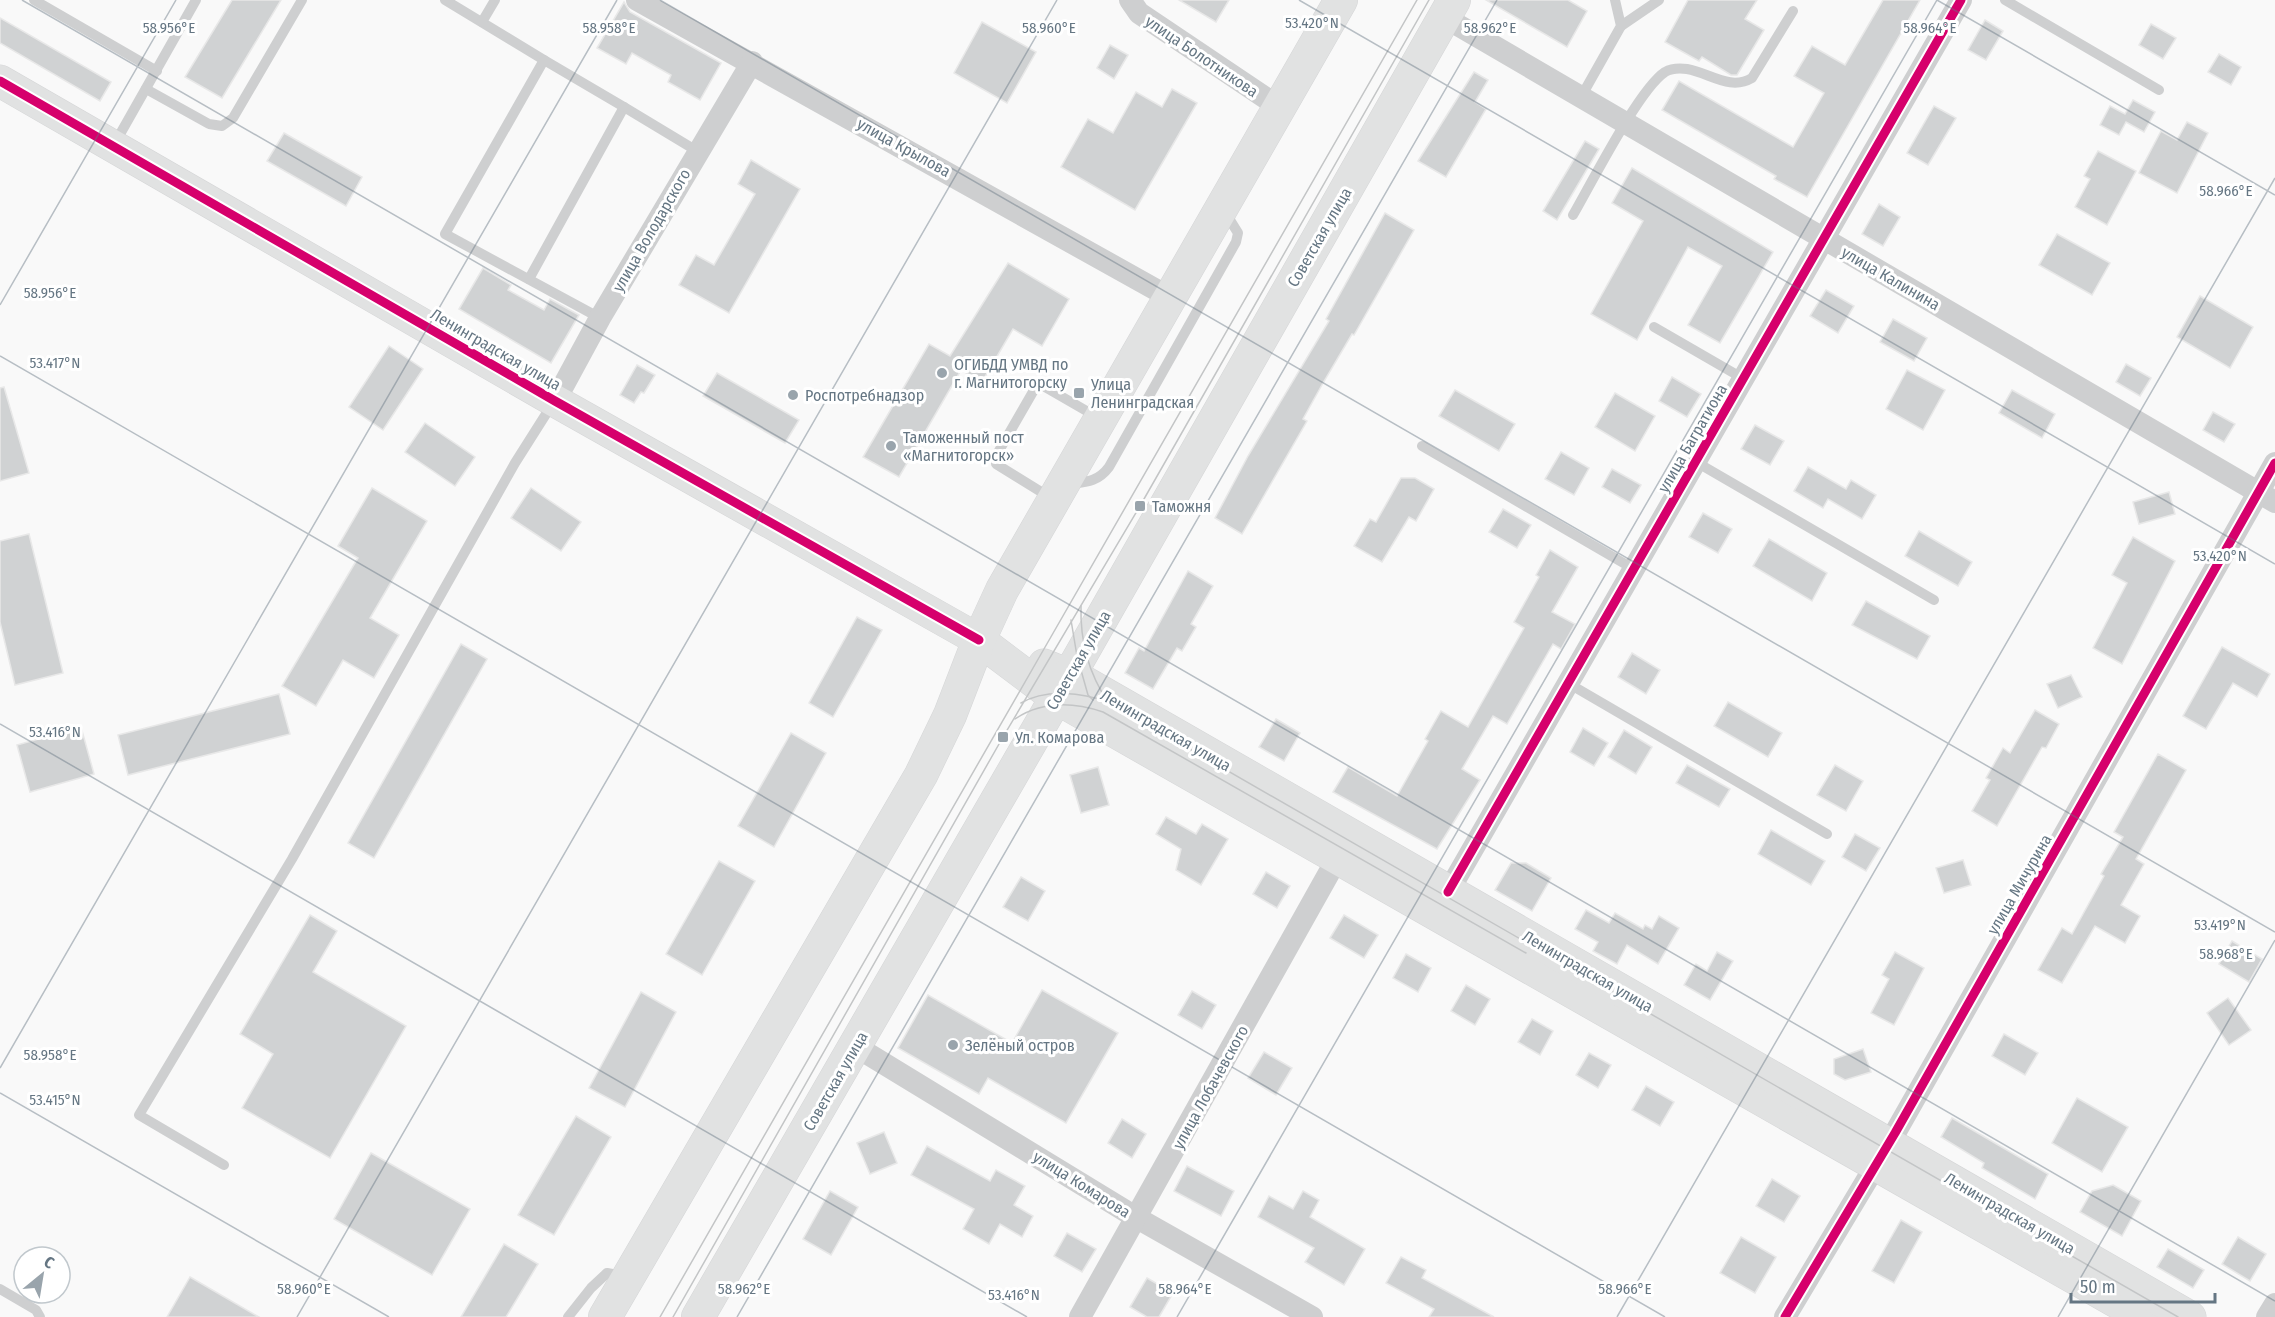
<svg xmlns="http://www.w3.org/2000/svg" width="2275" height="1317" font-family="'Fira Sans Condensed',sans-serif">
  <rect width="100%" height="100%" fill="#f9f9f9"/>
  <!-- building -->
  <g fill="#d0d2d3" stroke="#e8e8e8" stroke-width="1.5">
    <polygon points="232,0 281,0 222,98 185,77"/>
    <polygon points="1179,0 1229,0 1216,22"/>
    <polygon points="1486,0 1568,0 1587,11 1567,47"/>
    <polygon points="1688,0 1757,0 1745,19 1764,30 1737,75 1731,75 1702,57 1699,61 1665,42"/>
    <polygon points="1883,0 1920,0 1807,197 1774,179 1776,176 1662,110 1679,81 1793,147 1824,93 1794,76 1812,46 1845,65"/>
    <polygon points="624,2 630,12 721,63 700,100 668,82 671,75 632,53 626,64 597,48"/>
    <polygon points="0,18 111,82 100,101 0,43"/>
    <polygon points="1985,20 2003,31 1986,60 1968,50"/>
    <polygon points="982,22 1036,52 1007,103 954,73"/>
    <polygon points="2151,24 2176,38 2163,59 2139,45"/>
    <polygon points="1110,45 1128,55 1114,79 1097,68"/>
    <polygon points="2219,54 2241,67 2231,85 2208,72"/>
    <polygon points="1474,72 1488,80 1475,102 1486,109 1446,177 1418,161"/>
    <polygon points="1172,89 1197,103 1135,210 1061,167 1088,119 1113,133 1136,92 1162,107"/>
    <polygon points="2133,100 2155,112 2144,132 2126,122 2119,135 2100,125 2110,106 2125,114"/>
    <polygon points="1934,106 1956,118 1928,165 1907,153"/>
    <polygon points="2187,122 2208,133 2177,193 2139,173 2161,131 2177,140"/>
    <polygon points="284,133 362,177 346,206 267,161"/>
    <polygon points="1585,141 1599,149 1557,220 1543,211"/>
    <polygon points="2098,151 2136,171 2107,225 2075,207 2090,179 2084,176"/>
    <polygon points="751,160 800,189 729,313 679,285 696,255 714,265 755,194 738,184"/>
    <polygon points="1632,168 1773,252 1720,343 1688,325 1722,266 1688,247 1637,340 1591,314 1643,221 1612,203"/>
    <polygon points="1879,204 1900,217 1883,246 1862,234"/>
    <polygon points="1385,213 1414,230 1354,335 1352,334 1323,383 1303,419 1307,421 1242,534 1215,518 1248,456 1329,321 1326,319"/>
    <polygon points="2057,234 2110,263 2092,295 2039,265"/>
    <polygon points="1008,263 1069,299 1042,346 1013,329 982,382 961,370 899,477 863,457 929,344 950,356"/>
    <polygon points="483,268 511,285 508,290 544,310 550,299 579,315 551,363 459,309"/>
    <polygon points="1826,290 1854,306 1838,333 1810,316"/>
    <polygon points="2200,296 2253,327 2230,368 2177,337"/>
    <polygon points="1893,319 1927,338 1914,361 1880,342"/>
    <polygon points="389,346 423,369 383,430 349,407"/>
    <polygon points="2126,364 2151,378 2140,396 2116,382"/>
    <polygon points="637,365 655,375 644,393 641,392 634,403 620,395"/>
    <polygon points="1907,370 1945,390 1923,430 1886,409"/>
    <polygon points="717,373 799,420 785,443 703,396"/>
    <polygon points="1672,377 1701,394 1687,417 1659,401"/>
    <polygon points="4,387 29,473 0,481 0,388"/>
    <polygon points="1455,390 1515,424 1499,451 1439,416"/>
    <polygon points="2012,390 2055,414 2042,438 1999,413"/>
    <polygon points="1615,393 1655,416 1635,451 1595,427"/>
    <polygon points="2213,412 2235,424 2224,442 2203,430"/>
    <polygon points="425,423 475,457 455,486 405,452"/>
    <polygon points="1755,425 1784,441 1770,465 1741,449"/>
    <polygon points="1561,452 1589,468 1574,495 1545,479"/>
    <polygon points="1808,467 1846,489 1851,480 1876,495 1862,519 1828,499 1823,508 1794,491"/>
    <polygon points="1612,469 1641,485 1630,503 1602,487"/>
    <polygon points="1401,478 1415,478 1434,489 1416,521 1409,517 1382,562 1354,546 1370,519 1376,522"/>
    <polygon points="372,488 427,521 370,618 399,635 374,678 343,660 316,706 282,686 358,558 338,546"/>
    <polygon points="531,488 581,522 561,551 511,518"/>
    <polygon points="2169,492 2175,514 2139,524 2133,502"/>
    <polygon points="1503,509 1531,525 1517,548 1489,532"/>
    <polygon points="1703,513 1732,529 1718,553 1689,537"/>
    <polygon points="1919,531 1972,562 1958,586 1905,556"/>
    <polygon points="29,534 63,673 15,685 0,622 0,541"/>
    <polygon points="2133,537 2175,561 2122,664 2093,648 2127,583 2112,575"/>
    <polygon points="1769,539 1827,573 1812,601 1753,566"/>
    <polygon points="1550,550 1578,567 1552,612 1575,624 1561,649 1553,644 1507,724 1493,716 1462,769 1480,780 1437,849 1333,792 1348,767 1397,796 1428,741 1425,739 1441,711 1468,727 1524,628 1514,622 1539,577 1536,575"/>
    <polygon points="1188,571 1213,586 1191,624 1196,627 1182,651 1177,648 1153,689 1125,673 1139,648 1144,651"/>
    <polygon points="1866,601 1930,636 1917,659 1852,625"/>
    <polygon points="857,617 882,630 833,717 809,703"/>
    <polygon points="461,644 487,659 374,858 348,843"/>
    <polygon points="2222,647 2270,674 2257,697 2233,683 2206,729 2183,716"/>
    <polygon points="1632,653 1660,670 1646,694 1618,677"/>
    <polygon points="2071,675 2082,697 2058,708 2047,684"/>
    <polygon points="279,694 290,734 128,775 118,735"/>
    <polygon points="1728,702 1782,733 1768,757 1714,726"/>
    <polygon points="2035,710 2059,724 2046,748 2042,747 1997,826 1972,811 1990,780 1986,778 2003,748 2010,753"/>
    <polygon points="1276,719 1300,733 1284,761 1259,747"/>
    <polygon points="81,727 94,774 30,792 17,745"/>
    <polygon points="1583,728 1608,743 1594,766 1570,752"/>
    <polygon points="1624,730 1652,747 1636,774 1608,757"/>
    <polygon points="791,733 826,753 774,847 738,826"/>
    <polygon points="2158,754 2186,770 2136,859 2144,864 2121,905 2140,916 2125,943 2095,926 2062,983 2038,970 2062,928 2072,934 2104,876 2101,874 2123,837 2114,832"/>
    <polygon points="1687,765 1730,789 1719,807 1676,783"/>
    <polygon points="1835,765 1863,781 1846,811 1817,795"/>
    <polygon points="1098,767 1109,805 1081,813 1070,775"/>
    <polygon points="1166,817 1196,834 1202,824 1228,839 1201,885 1176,870 1181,849 1156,834"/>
    <polygon points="1771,830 1825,861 1811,885 1758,854"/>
    <polygon points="1855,834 1880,848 1866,871 1842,857"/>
    <polygon points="1963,860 1971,885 1944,893 1936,868"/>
    <polygon points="719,861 755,881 702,975 666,954"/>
    <polygon points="1511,863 1526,863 1551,878 1532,911 1495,890"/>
    <polygon points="1266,872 1290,886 1277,908 1253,894"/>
    <polygon points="1021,877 1045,891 1028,921 1003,907"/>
    <polygon points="1586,910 1609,923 1615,913 1643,929 1645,925 1652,929 1659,916 1679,928 1658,964 1627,945 1617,964 1593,951 1598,942 1575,929"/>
    <polygon points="310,915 337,931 313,972 406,1026 330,1158 242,1108 273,1054 240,1034"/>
    <polygon points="1344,915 1378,935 1364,958 1330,938"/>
    <polygon points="2232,941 2262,959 2249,982 2219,964"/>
    <polygon points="1717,952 1733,961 1710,1000 1684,985 1696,964 1707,971"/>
    <polygon points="1895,952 1924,968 1894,1025 1871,1013 1889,979 1882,975"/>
    <polygon points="1406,954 1431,968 1418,992 1393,978"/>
    <polygon points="1466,985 1490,999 1475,1025 1451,1011"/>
    <polygon points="1042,990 1118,1033 1066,1123 988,1078 979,1094 898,1048 928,995 1012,1043"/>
    <polygon points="1192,991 1216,1005 1202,1029 1178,1015"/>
    <polygon points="641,992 676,1012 625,1107 589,1088"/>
    <polygon points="2228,998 2251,1030 2229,1045 2207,1013"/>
    <polygon points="1532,1019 1553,1031 1540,1055 1518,1042"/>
    <polygon points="2004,1034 2038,1053 2025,1075 1992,1056"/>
    <polygon points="1863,1049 1871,1072 1845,1080 1834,1074 1834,1059"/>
    <polygon points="1264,1052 1292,1068 1276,1095 1248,1078"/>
    <polygon points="1589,1053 1611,1065 1598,1088 1576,1075"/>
    <polygon points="1646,1086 1674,1102 1660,1126 1632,1110"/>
    <polygon points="2077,1098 2128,1127 2102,1172 2052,1143"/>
    <polygon points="576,1116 611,1137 554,1235 518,1215"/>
    <polygon points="1952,1118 2048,1174 2035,1199 1982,1168 1984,1163 1941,1137"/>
    <polygon points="1122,1119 1146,1134 1132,1158 1108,1143"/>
    <polygon points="884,1132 897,1163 870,1174 857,1143"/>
    <polygon points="927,1146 990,1181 996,1170 1025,1186 1014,1205 1033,1216 1022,1237 1000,1224 989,1244 963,1229 974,1209 911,1175"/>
    <polygon points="371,1153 470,1209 432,1275 334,1219"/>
    <polygon points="1187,1166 1234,1191 1221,1216 1174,1191"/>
    <polygon points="1772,1179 1800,1196 1784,1222 1756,1206"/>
    <polygon points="2113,1185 2141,1201 2122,1236 2080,1212 2092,1191"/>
    <polygon points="830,1191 858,1207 831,1255 803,1239"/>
    <polygon points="1303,1191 1319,1200 1310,1217 1365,1249 1344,1285 1305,1262 1314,1248 1258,1217 1269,1196 1293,1209"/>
    <polygon points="1901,1220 1922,1232 1894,1283 1872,1271"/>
    <polygon points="1067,1233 1096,1249 1082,1272 1054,1256"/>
    <polygon points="1741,1237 1776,1257 1755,1293 1720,1273"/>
    <polygon points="2238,1237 2266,1254 2250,1281 2222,1264"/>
    <polygon points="504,1244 538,1264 506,1317 461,1317"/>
    <polygon points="2168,1249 2204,1270 2193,1288 2157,1267"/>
    <polygon points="1401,1257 1426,1270 1422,1278 1494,1317 1429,1317 1434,1309 1386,1283"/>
    <polygon points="190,1277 259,1317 167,1317"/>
    <polygon points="1147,1278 1173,1293 1159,1317 1147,1317 1130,1307"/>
  </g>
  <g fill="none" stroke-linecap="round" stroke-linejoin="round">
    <!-- secondary casing -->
    <g stroke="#d5d6d7" stroke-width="33">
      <g id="secondary">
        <polyline points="0,81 555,401 979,640 1056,698 2143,1317"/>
        <polyline points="1044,665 1081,680 2190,1317"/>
      </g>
    </g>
    <!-- primary casing -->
    <g stroke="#d5d6d7" stroke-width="34">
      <g id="primary">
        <polyline points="605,1317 921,775 950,715 979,640 1002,590 1341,0"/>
        <polyline points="698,1317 1078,660 1454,0"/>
      </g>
    </g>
    <!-- lane -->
    <g stroke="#cecfd0" stroke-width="10">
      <polyline points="34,0 157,71"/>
      <polyline points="445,0 544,60"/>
      <polyline points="2005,0 2159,90"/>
      <polyline points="482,22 495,0"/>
      <polyline points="1621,26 1659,0"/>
      <polyline points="146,89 209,124 222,126 233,118 302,0"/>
      <polyline points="1581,97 1621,26 1615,0"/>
      <polyline points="115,143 196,0"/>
      <path d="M1573 215C1591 184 1639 89 1665 72 1672 68 1680 68 1687 69 1710 73 1730 91 1752 78L1793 11"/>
      <polyline points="529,279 624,107 697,151"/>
      <polyline points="600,318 445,234 544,60 624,107"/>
      <polyline points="1654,327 1744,379"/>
      <polyline points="1422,446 1632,568"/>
      <polyline points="1696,462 1934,600"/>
      <path d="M1069 484C1086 482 1098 482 1109 467L1236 242 1238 233 1225 212"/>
      <polyline points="1051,498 996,464 996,456 1034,390 1039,386 1045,387 1097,417"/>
      <polyline points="1566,682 1827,834"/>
      <polyline points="224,1165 139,1115 292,859 515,463 553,403"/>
      <polyline points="0,1289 36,1310 40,1317"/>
      <polyline points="568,1317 591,1288 607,1273 623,1276"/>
    </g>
    <!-- street -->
    <g stroke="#cecfd0" stroke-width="22">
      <polyline points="637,0 1169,297"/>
      <polyline points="1130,0 1139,13 1279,107"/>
      <polyline points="1444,17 2275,502"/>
      <polyline points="555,401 600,318 752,62"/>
      <polyline points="1448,892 1961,0"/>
      <polyline points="855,1046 1137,1218 1312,1317"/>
      <polyline points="1080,1317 1338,857"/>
      <polyline points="1785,1317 1895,1133 2275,463"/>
      <polyline points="2267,1317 2275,1304"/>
    </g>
    <!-- secondary -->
    <use href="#secondary" stroke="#e1e2e2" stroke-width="32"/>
    <!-- primary -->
    <use href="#primary" stroke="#e1e2e2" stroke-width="33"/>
    <!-- tram -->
    <g stroke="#c3c5c6" stroke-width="1.5">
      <path d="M1081 606C1080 641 1089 674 1108 702"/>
      <polyline points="1071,620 1077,656 1088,695 1093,700"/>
      <path d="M1021 703C1046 688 1083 693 1108 702L2178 1317"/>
      <path d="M1015 719C1042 701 1073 702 1103 712L1526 953"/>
      <path d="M660 1317C911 877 1166 440 1417 0"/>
      <polyline points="673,1317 1003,737 1140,506 1429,0"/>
    </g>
    <!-- cycleway casing -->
    <g stroke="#fff" stroke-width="13">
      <g id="cycleway">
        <polyline points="0,81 555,401 979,640"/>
        <polyline points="1448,892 1961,0"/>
        <polyline points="1785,1317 1895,1133 2275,463"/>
      </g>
    </g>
    <!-- cycleway -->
    <use href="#cycleway" stroke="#d6006c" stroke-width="9"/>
  </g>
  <!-- ticks -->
  <path fill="none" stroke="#657683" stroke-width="1.5" stroke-opacity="0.45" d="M22 0 2275 1301M660 0 2275 932M1299 0 2275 564M1937 0 2275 195M0 305 176 0M0 356 1665 1317M0 724 1027 1317M0 1068 617 0M0 1093 389 1317M297 1317 1057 0M737 1317 1497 0M1177 1317 1937 0M1617 1317 2275 178M2058 1317 2275 940"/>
  <!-- markers -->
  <g fill="#99a4ac" stroke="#fff" stroke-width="2">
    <circle cx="942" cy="373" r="6"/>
    <rect x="1073" y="387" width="12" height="12" rx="3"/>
    <circle cx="793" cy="395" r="6"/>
    <circle cx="891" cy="446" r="6"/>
    <rect x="1134" y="500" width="12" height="12" rx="3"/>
    <rect x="997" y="731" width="12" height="12" rx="3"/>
    <circle cx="953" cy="1045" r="6"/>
  </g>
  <g text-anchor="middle" stroke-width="6" stroke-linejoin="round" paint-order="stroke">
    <!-- street labels -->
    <g font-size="16" fill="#657683" stroke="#fff">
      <text transform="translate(1202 56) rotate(34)" y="6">улица Болотникова</text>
      <text transform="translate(904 147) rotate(29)" y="6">улица Крылова</text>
      <text transform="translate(651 230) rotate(-60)" y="6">улица Володарского</text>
      <text transform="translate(1319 237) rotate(-60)" y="6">Советская улица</text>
      <text transform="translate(1891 278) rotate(30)" y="6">улица Калинина</text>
      <text transform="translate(496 349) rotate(30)" y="6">Ленинградская улица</text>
      <text transform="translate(1692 438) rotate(-60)" y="6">улица Багратиона</text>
      <text transform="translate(1078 660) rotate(-60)" y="6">Советская улица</text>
      <text transform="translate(1166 730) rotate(30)" y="6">Ленинградская улица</text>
      <text transform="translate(2019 884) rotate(-60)" y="6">улица Мичурина</text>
      <text transform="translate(1588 971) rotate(30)" y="6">Ленинградская улица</text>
      <text transform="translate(835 1081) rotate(-60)" y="6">Советская улица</text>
      <text transform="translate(1210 1087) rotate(-61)" y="6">улица Лобачевского</text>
      <text transform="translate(1082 1184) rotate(32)" y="6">улица Комарова</text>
      <text transform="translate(2010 1213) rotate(30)" y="6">Ленинградская улица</text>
    </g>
    <!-- poi labels -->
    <g font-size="16" fill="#657683" stroke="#fff" text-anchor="start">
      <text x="954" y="370">ОГИБДД УМВД по<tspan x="954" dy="18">г. Магнитогорску</tspan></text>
      <text x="1091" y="390">Улица<tspan x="1091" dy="18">Ленинградская</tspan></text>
      <text x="805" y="401">Роспотребнадзор</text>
      <text x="903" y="443">Таможенный пост<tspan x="903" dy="18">«Магнитогорск»</tspan></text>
      <text x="1152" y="512">Таможня</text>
      <text x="1015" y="743">Ул. Комарова</text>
      <text x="965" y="1051">Зелёный остров</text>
    </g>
  </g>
  <g font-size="15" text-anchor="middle" fill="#657683" stroke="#fff" stroke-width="6" stroke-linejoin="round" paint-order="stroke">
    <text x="1312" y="28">53.420°N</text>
    <text x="609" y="33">58.958°E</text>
    <text x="169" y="33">58.956°E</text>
    <text x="1049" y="33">58.960°E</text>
    <text x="1490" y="33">58.962°E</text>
    <text x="1930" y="33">58.964°E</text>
    <text x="2226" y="196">58.966°E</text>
    <text x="50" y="298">58.956°E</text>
    <text x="55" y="368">53.417°N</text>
    <text x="2220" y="561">53.420°N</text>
    <text x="55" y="737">53.416°N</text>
    <text x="2220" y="930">53.419°N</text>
    <text x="2226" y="959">58.968°E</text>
    <text x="50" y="1060">58.958°E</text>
    <text x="55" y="1105">53.415°N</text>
    <text x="304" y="1294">58.960°E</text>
    <text x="744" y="1294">58.962°E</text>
    <text x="1185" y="1294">58.964°E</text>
    <text x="1625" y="1294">58.966°E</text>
    <text x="1014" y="1300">53.416°N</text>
  </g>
  <!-- north arrow -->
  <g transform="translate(42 1275) rotate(30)"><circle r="28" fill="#ffffff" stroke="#c1c8cd" stroke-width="1.5"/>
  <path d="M0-4.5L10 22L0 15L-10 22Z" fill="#99a4ac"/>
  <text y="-9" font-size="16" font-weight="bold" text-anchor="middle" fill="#657683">С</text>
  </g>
  <!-- scale -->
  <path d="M2071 1293v9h144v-9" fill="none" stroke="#657683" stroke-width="3"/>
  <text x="2080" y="1293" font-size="18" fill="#657683" stroke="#ffffff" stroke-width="4.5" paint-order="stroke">50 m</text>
</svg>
